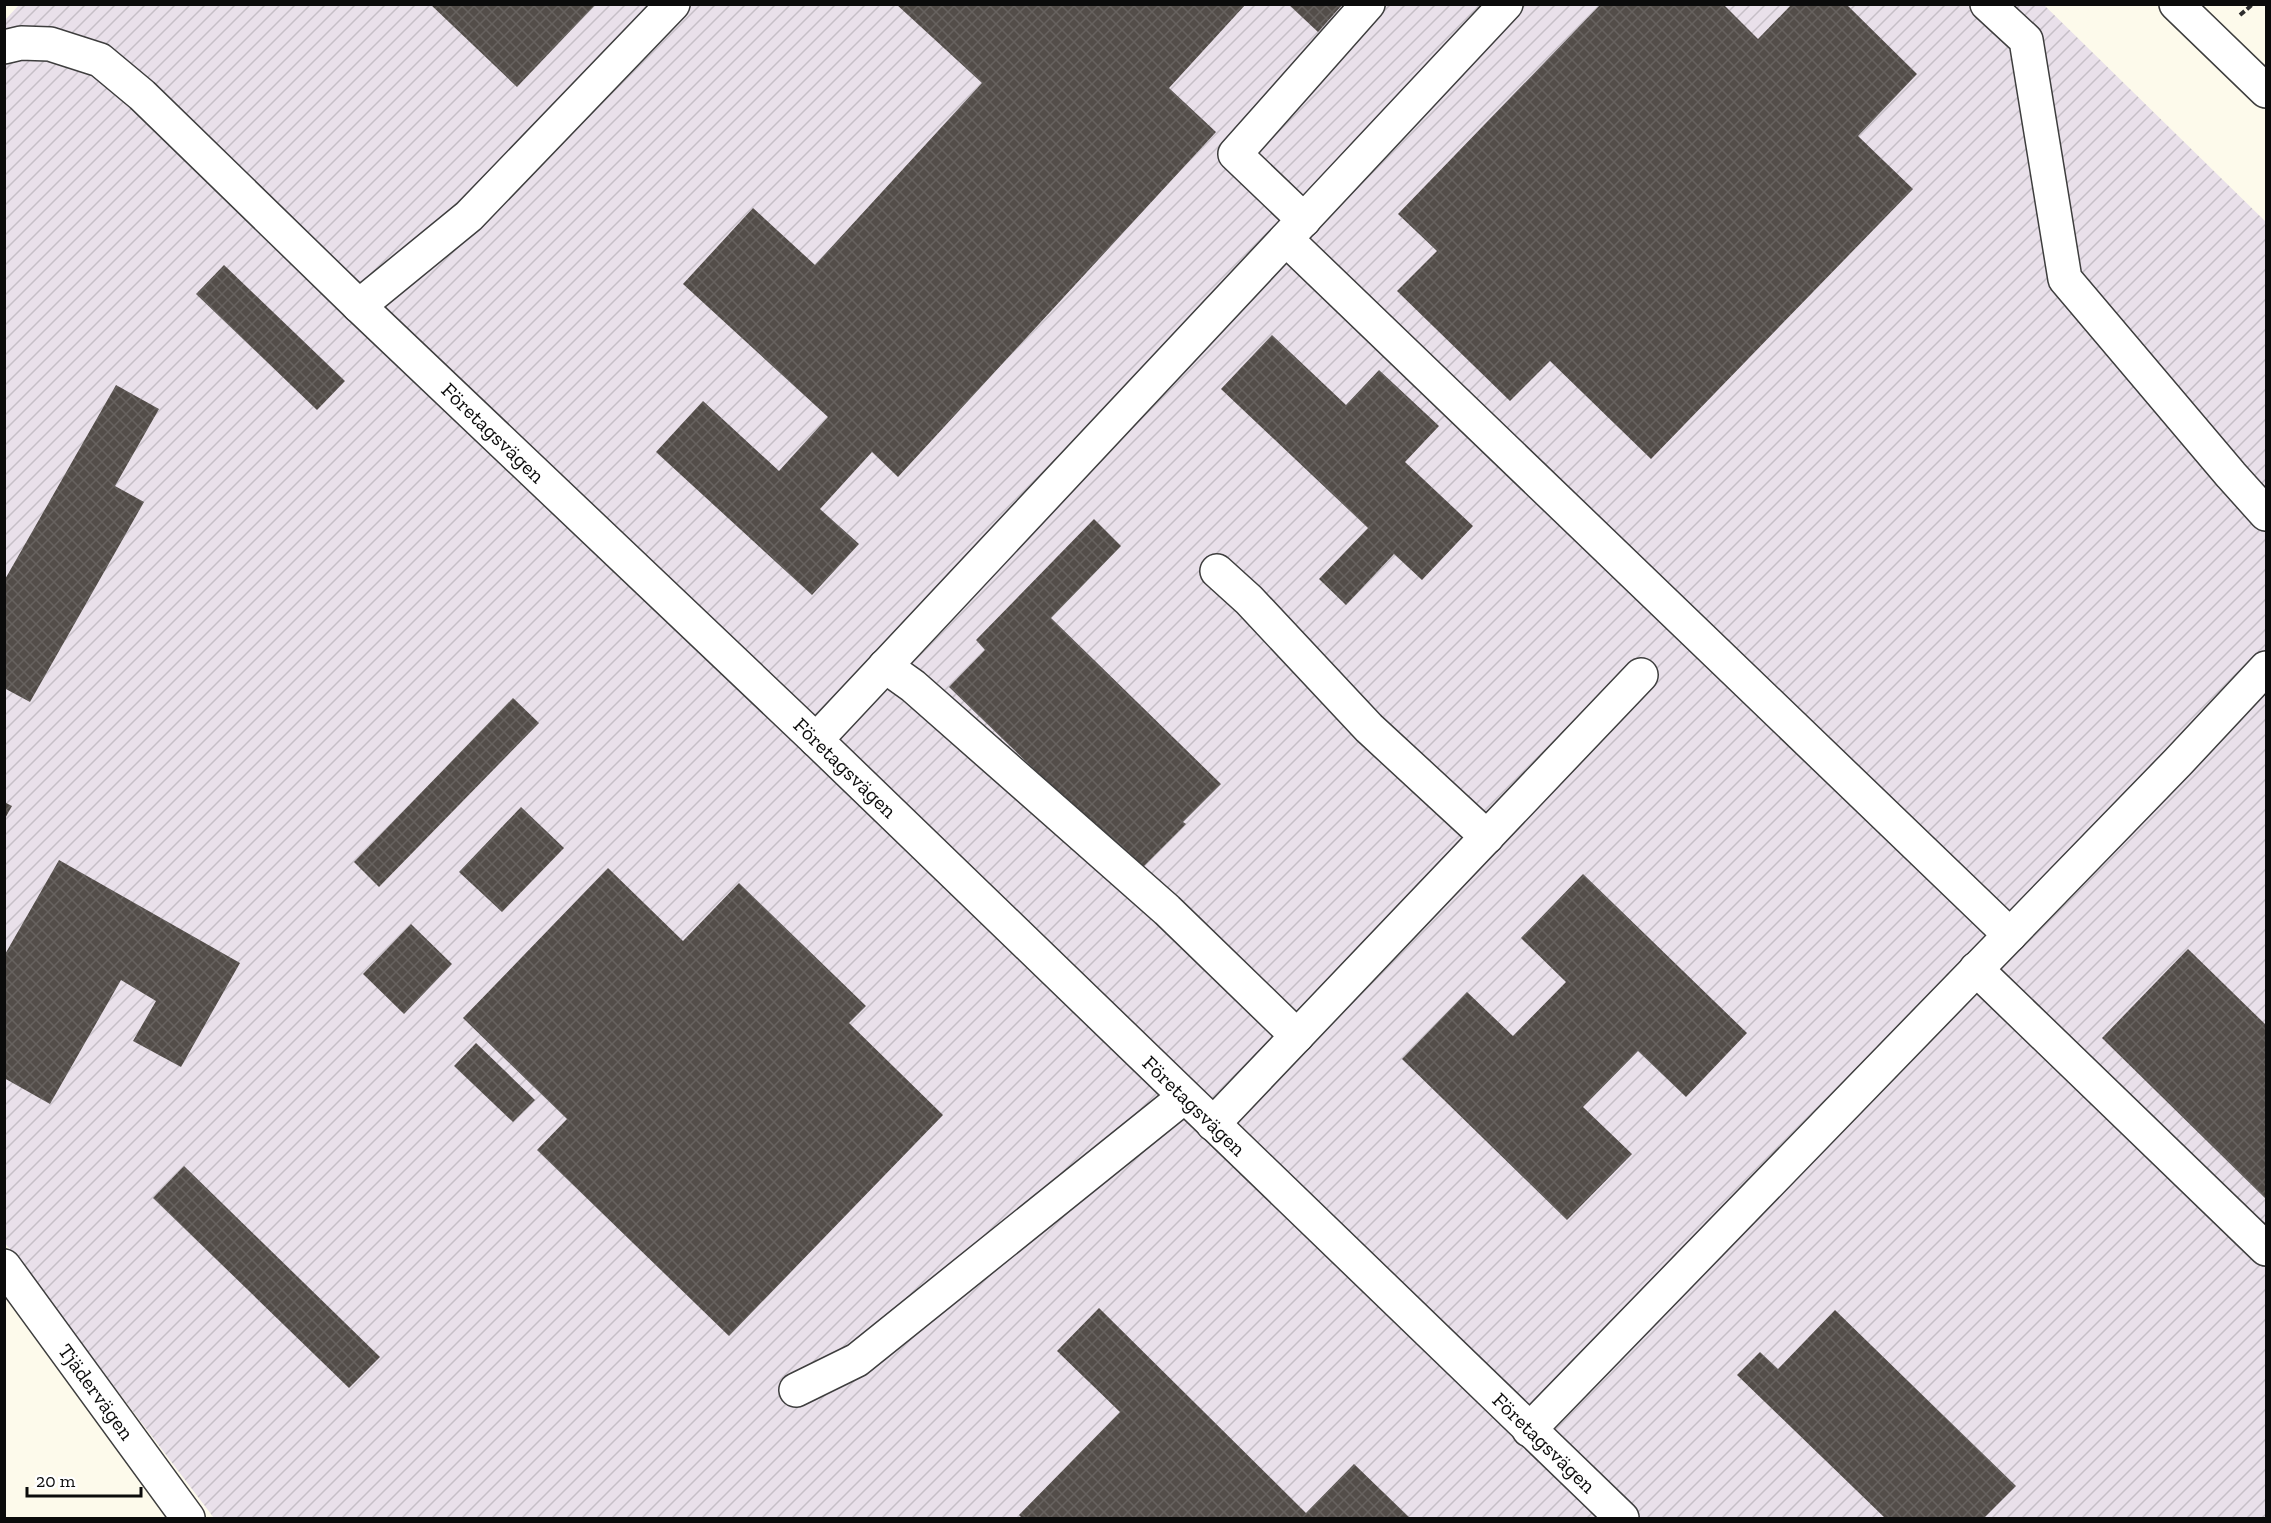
<svg xmlns="http://www.w3.org/2000/svg" width="2271" height="1523" font-family="'Zilla Slab',serif">
  <defs>
    <pattern id="industrial-furrows" width="10" height="10" patternUnits="userSpaceOnUse" patternTransform="scale(1.5)"><rect width="10" height="10" fill="#e9e0ea"/><path d="M-1 1l2-2M0 10L10 0M9 11l2-2" fill="none" stroke="#c6bfc7"/></pattern>
    <pattern id="building-cross-hatch" width="8" height="8" patternUnits="userSpaceOnUse" patternTransform="scale(1.5)"><rect width="8" height="8" fill="#534d49"/><path d="M0 0l8 8M0 8l8-8" fill="none" stroke="#67625f"/></pattern>
  </defs>
  <rect width="100%" height="100%" fill="#fdfaeb"/>
  <!-- industrial -->
  <polygon fill="url(#industrial-furrows)" points="19,5 2044,5 2266,222 2266,1518 214,1518 5,1243 4,21"/>
  <!-- building -->
  <g fill="url(#building-cross-hatch)">
    <polygon points="430,4 596,4 517,87"/>
    <polygon points="896,4 1246,4 1169,88 1216,132 898,477 872,452 820,509 859,544 812,595 656,452 703,401 779,471 828,417 683,284 753,208 815,265 982,83"/>
    <polygon points="1288,4 1343,4 1318,32"/>
    <polygon points="1601,4 1723,4 1758,39 1792,4 1846,4 1917,74 1858,136 1913,189 1651,459 1550,361 1510,401 1397,291 1437,251 1398,214"/>
    <polygon points="224,265 345,381 317,410 196,294"/>
    <polygon points="1272,335 1346,405 1379,370 1439,426 1405,462 1473,526 1422,580 1394,554 1346,605 1319,579 1368,528 1221,389"/>
    <polygon points="116,385 159,409 115,486 144,502 30,702 4,688 4,581"/>
    <polygon points="1094,519 1121,546 1051,618 1221,784 1183,822 1186,824 1139,871 949,687 985,650 976,640"/>
    <polygon points="513,698 539,723 379,887 354,862"/>
    <polygon points="4,802 12,806 4,820"/>
    <polygon points="521,807 564,848 502,912 459,872"/>
    <polygon points="59,860 240,963 181,1067 133,1041 156,1001 121,980 50,1104 4,1078 4,956"/>
    <polygon points="608,868 683,941 739,883 866,1006 849,1023 943,1115 729,1336 537,1150 567,1119 463,1018"/>
    <polygon points="1583,874 1747,1033 1686,1097 1638,1051 1583,1107 1632,1154 1567,1220 1402,1059 1467,992 1513,1036 1566,982 1521,938"/>
    <polygon points="411,924 452,964 404,1014 363,974"/>
    <polygon points="2188,949 2266,1025 2266,1199 2102,1038"/>
    <polygon points="476,1043 535,1100 513,1122 454,1066"/>
    <polygon points="184,1166 380,1357 349,1388 153,1198"/>
    <polygon points="1099,1308 1306,1513 1354,1464 1410,1518 1022,1518 1019,1515 1120,1412 1057,1351"/>
    <polygon points="1835,1310 2016,1486 1984,1518 1885,1518 1737,1375 1760,1352 1778,1369"/>
  </g>
  <g fill="none" stroke-linecap="round" stroke-linejoin="round">
    <!-- minor casing -->
    <g stroke="#3e3e3e" stroke-width="36">
      <g id="minor">
        <polyline points="1987,4 2026,40 2065,279 2231,475 2266,514"/>
        <polyline points="2176,4 2266,91"/>
        <polyline points="4,47 21,43 50,44 100,60 142,95 359,306 816,740 1622,1518"/>
        <polyline points="1304,220 1235,154 1368,4"/>
        <polyline points="1286,239 2010,935"/>
        <polyline points="359,306 469,216 673,4"/>
        <polyline points="1217,571 1249,600 1369,728 1487,837"/>
        <polyline points="885,666 913,686 1167,910 1297,1036"/>
        <polyline points="816,740 1506,4"/>
        <polyline points="1976,969 2266,1249"/>
        <polyline points="1213,1124 1641,675"/>
        <polyline points="4,1266 188,1518"/>
        <polyline points="796,1390 857,1360 1184,1097"/>
        <polyline points="1529,1430 2178,762 2266,668"/>
      </g>
    </g>
    <!-- path -->
    <polyline stroke="#2d2d2d" stroke-width="4" stroke-dasharray="6 3" stroke-linecap="butt" points="2240,15 2253,4"/>
    <!-- minor -->
    <use href="#minor" stroke="#fff" stroke-width="33"/>
  </g>
  <g text-anchor="middle" stroke-width="6" stroke-linejoin="round" paint-order="stroke">
    <!-- street labels -->
    <g font-size="21" fill="#0b0b0b" stroke="#fff">
      <text transform="translate(493 433) rotate(44)" y="7">Företagsvägen</text>
      <text transform="translate(845 768) rotate(44)" y="7">Företagsvägen</text>
      <text transform="translate(1194 1106) rotate(44)" y="7">Företagsvägen</text>
      <text transform="translate(96 1392) rotate(54)" y="7">Tjädervägen</text>
      <text transform="translate(1544 1443) rotate(44)" y="7">Företagsvägen</text>
    </g>
  </g>
  <!-- border -->
  <rect width="2271" height="1523" fill="none" stroke="#0b0b0b" stroke-width="12"/>
  <!-- scale -->
  <path d="M27 1487v9h114v-9" fill="none" stroke="#0b0b0b" stroke-width="3"/>
  <text x="36" y="1487" font-size="18" fill="#0b0b0b" stroke="#ffffff" stroke-width="4.5" paint-order="stroke">20 m</text>
</svg>
